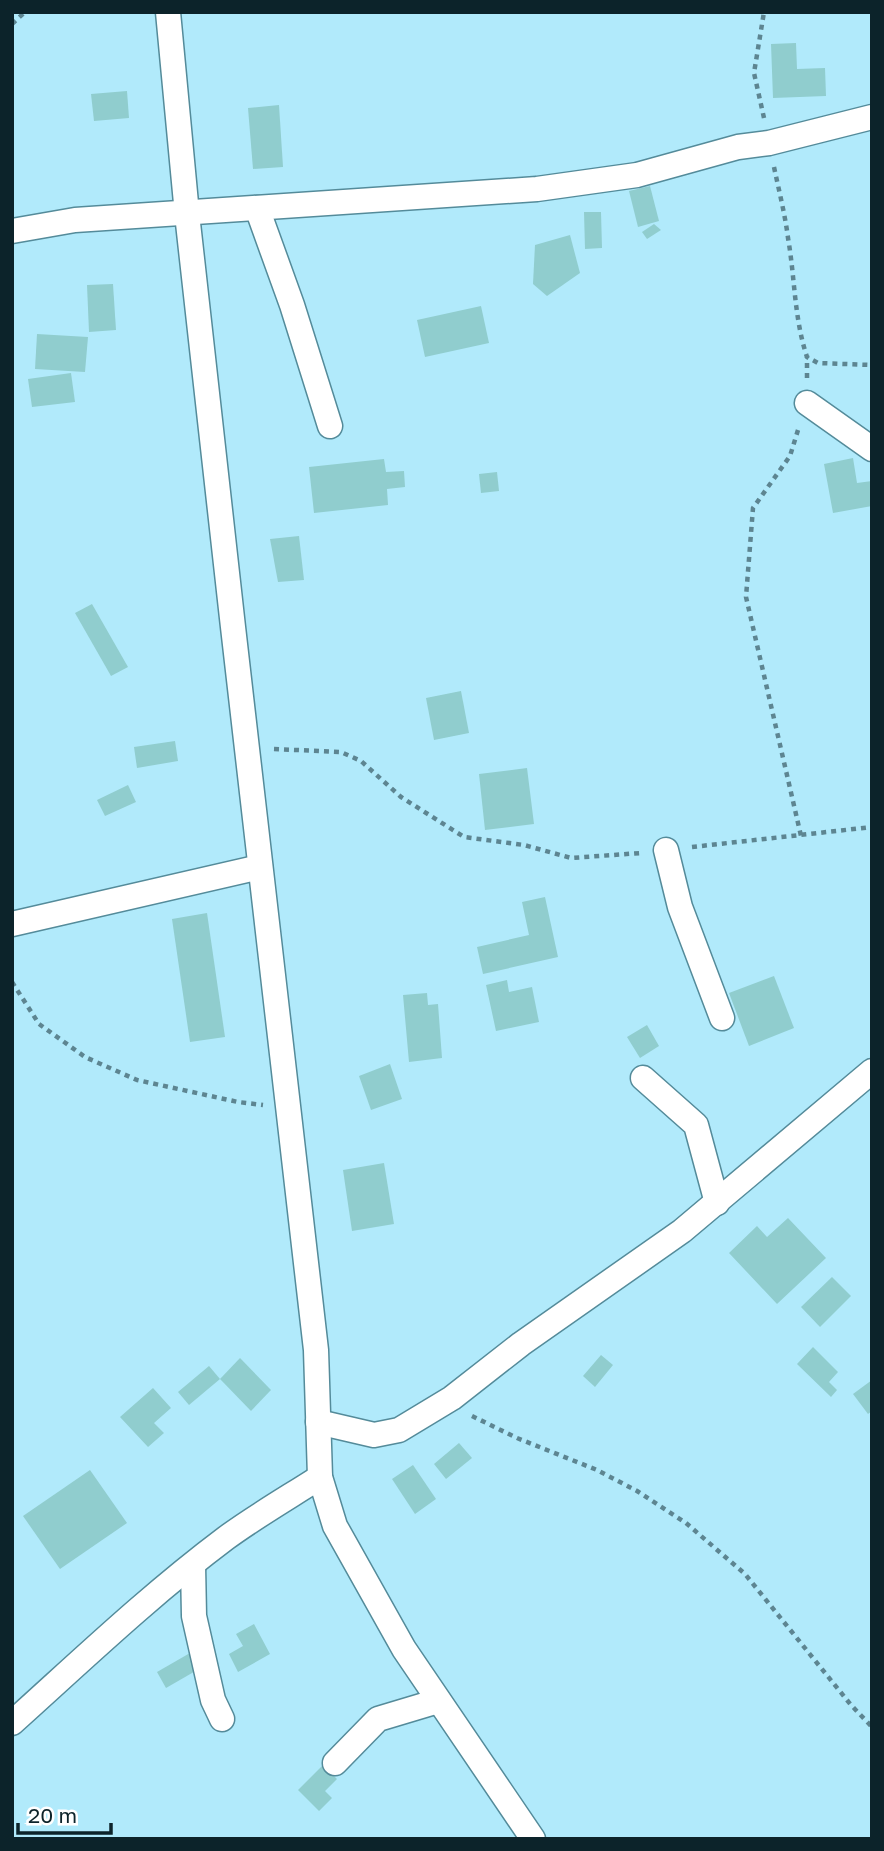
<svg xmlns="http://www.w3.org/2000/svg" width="884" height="1851" font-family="'Golos Text',sans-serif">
  <rect width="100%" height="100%" fill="#b1eafb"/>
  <!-- building -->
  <g fill="#90cdce">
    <polygon points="796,43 797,69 825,68 826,96 773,98 771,44"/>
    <polygon points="127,91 129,118 94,121 91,94"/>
    <polygon points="279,105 283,167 253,169 248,108"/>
    <polygon points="650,186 659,221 638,227 629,191"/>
    <polygon points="584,212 601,212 602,248 585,249"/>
    <polygon points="654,224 661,230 647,239 642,232"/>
    <polygon points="570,235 580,273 547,296 533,284 535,245"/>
    <polygon points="113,284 116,330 89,332 87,285"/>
    <polygon points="481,306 489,343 425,357 417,320"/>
    <polygon points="37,334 88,337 85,372 35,369"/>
    <polygon points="71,373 75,402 32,407 28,379"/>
    <polygon points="853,458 857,483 872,481 872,506 833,513 824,464"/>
    <polygon points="384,459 386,472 404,471 405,487 387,489 388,505 314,513 309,467"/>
    <polygon points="497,472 499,491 481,493 479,474"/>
    <polygon points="299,536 304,580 278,582 270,539"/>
    <polygon points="92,604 128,667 111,676 75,613"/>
    <polygon points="461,691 469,733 434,740 426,698"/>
    <polygon points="175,741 178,761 137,768 134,747"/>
    <polygon points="527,768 534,824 485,830 479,774"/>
    <polygon points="128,785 136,802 105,816 97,800"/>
    <polygon points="545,897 558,957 483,974 477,947 529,935 522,902"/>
    <polygon points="207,913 225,1037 190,1042 172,919"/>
    <polygon points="774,976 794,1028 749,1046 729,993"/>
    <polygon points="507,980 509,992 532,987 539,1022 496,1031 486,985"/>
    <polygon points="427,993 428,1005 438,1004 442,1058 409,1062 403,995"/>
    <polygon points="647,1025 659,1046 640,1058 627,1037"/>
    <polygon points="390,1064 402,1099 371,1110 359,1076"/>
    <polygon points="384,1163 394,1224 352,1231 343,1170"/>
    <polygon points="788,1218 826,1258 777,1304 729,1253 757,1226 767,1237"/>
    <polygon points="832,1277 851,1296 820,1327 801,1307"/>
    <polygon points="813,1347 838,1372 829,1382 837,1390 831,1397 797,1364"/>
    <polygon points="601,1355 613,1365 595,1387 583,1376"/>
    <polygon points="240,1358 271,1390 251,1411 220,1379"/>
    <polygon points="209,1366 220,1379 189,1405 178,1392"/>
    <polygon points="872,1380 872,1411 868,1414 853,1394"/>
    <polygon points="153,1388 171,1408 154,1423 164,1433 148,1447 120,1417"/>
    <polygon points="459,1443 472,1458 446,1479 434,1464"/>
    <polygon points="413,1465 436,1499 415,1514 392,1479"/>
    <polygon points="90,1470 127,1523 60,1569 23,1516"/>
    <polygon points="254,1624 270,1654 238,1672 229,1654 243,1646 236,1634"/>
    <polygon points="190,1653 199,1669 166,1688 157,1672"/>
    <polygon points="323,1765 337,1779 325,1791 332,1798 319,1811 298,1790"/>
  </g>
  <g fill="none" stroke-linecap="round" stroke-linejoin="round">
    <!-- minor casing -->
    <g stroke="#548b9a" stroke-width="27">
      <g id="minor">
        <polyline points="168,12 187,214 233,627 316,1350 320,1477 335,1526 404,1649 533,1839"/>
        <polyline points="257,208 292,305 330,426"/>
        <polyline points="12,231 75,220 537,189 637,175 738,147 769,143 872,117"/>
        <polyline points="807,403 872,449"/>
        <polyline points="666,850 680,907 722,1018"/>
        <polyline points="12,924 260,867"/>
        <polyline points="643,1078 696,1125 717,1203"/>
        <polyline points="318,1422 374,1435 399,1430 452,1398 521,1344 682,1231 872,1071"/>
        <polyline points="193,1565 194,1616 213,1700 222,1719"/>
        <path d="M12 1723C82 1660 150 1595 226 1538 256 1516 289 1497 320 1477"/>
        <polyline points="335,1763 378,1719 438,1701"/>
      </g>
    </g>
    <!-- path -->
    <g stroke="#5d8591" stroke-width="4.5" stroke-dasharray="5 5" stroke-linecap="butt">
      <polyline points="12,24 25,12"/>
      <polyline points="764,118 754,73 764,12"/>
      <path d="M774 167C779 191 785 214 788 238 795 278 794 318 807 357L818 363 872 365"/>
      <polyline points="807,378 807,357"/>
      <polyline points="798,430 790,456 753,508 746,597 801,836"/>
      <polyline points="274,749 341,752 361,761 401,797 464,837 524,845 571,858 641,853"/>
      <polyline points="692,847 872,827"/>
      <polyline points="12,982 39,1024 85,1057 137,1080 238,1102 263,1105"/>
      <polyline points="472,1416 517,1438 597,1470 637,1491 686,1523 745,1574 851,1705 872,1727"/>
    </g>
    <!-- minor -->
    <use href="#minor" stroke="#fff" stroke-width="24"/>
  </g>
  <!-- border -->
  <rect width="884" height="1851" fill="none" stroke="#0c232a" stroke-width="28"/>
  <!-- scale -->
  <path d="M18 1823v10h93v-10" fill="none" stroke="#0c232a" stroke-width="3.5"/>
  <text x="28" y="1823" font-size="21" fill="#0c232a" stroke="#ffffff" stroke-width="5" paint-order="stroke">20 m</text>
</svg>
